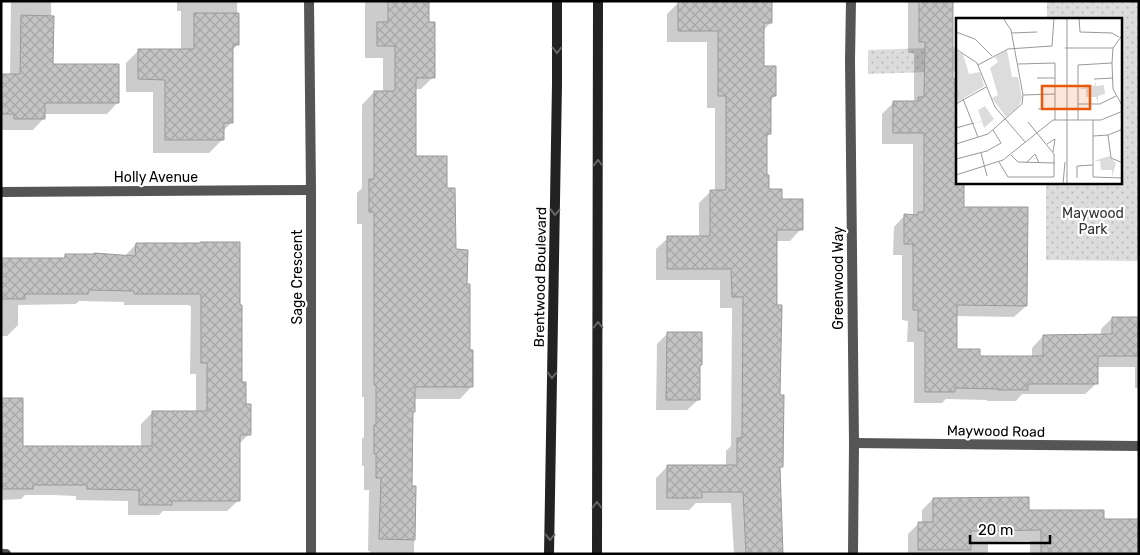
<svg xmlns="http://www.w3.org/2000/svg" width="1140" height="555" font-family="Rubik,sans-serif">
  <defs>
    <pattern id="park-dots" width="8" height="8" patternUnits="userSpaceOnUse" patternTransform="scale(1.25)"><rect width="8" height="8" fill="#dcdcdc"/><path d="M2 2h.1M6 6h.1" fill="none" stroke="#bbb" stroke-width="1.8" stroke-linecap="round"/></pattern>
    <pattern id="building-cross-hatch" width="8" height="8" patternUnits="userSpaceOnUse" patternTransform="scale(1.25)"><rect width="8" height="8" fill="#c4c4c4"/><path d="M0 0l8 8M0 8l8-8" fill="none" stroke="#a7a7a7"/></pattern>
  </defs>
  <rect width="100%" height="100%" fill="#fff"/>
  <!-- park -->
  <g fill="url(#park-dots)">
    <polygon points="1047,1 1134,1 1139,3 1139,261 1046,260 1046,183 1121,182 1121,19 1047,19"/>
    <polygon points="957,47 957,71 868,74 868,50"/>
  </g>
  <!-- shadow -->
  <g fill="#0003">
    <polygon points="11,1 51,1 52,65 118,102 107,114 44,114 44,118 33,130 1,130 1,75 10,75"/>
    <polygon points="177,1 237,1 238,45 232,50 232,122 223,131 222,140 209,153 153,153 153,92 126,92 126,63 139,50 181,50 181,11 177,11"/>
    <polygon points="365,1 428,1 428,24 433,77 421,89 414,89 415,158 446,190 455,251 466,285 472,386 460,399 414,399 414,411 412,414 411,488 415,488 414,554 370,554 370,551 368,551 369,490 364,490 364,466 362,466 362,439 364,437 364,397 362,397 362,224 357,224 357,193 362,188 362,105 374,92 383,92 383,58 365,58"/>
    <polygon points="704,1 774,1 771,4 771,22 763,31 763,68 775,96 770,101 770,134 766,137 766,176 768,191 781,200 801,229 790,241 775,241 781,467 779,469 781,554 734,554 731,503 696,503 689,510 656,510 656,478 668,466 726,466 726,451 731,446 732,308 720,308 720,280 656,280 656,249 668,238 699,237 699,203 711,191 715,191 715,108 707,108 707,42 667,42 667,14 679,2"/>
    <polygon points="908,1 952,1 951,80 958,182 963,208 1026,306 1014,317 956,316 956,350 979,357 1032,357 1032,348 1043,336 1101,336 1101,329 1112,318 1139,318 1139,388 1135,388 1135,367 1097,367 1097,383 1085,394 1022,394 1016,401 987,401 987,400 946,399 942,403 914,403 914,342 907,342 908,321 902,320 902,255 893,255 894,227 905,215 913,216 913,144 882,144 882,114 893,103 914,103 914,53 908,53"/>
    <polygon points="238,243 241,383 249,434 238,445 239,500 227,511 163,511 159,515 128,515 128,501 76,500 76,496 53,495 25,495 21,499 1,500 1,399 22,447 141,447 141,424 153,412 196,412 196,374 190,374 191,307 189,305 124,305 124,302 79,301 76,304 18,305 18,325 7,336 1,336 1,259 62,259 65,256 125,256 136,244"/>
    <polygon points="668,333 701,364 698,367 699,399 687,410 656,410 657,344"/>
    <polygon points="933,499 1103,520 1139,554 1030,554 1030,541 988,542 988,554 908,554 908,534 919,523 922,523 922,510"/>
  </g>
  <!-- building -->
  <g fill="url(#building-cross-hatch)" stroke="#999">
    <polygon points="388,1 429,1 429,22 435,22 435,78 416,78 416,156 447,156 447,188 455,188 456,249 468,250 467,284 470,284 470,350 473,350 473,387 415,387 415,412 413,412 412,486 416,486 415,540 379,539 381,478 376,478 376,454 374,454 374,425 376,425 376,385 374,385 374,212 369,212 369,179 374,179 374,91 395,91 395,46 377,46 377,22 388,22"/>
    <polygon points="678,1 772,1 772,23 764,23 764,66 776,66 776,96 771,96 771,134 767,134 767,175 769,175 769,189 782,189 782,199 803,199 803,230 777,230 777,305 782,305 780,395 784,395 783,467 780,467 783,554 746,554 743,492 702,492 702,498 667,498 667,465 737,465 737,438 742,438 743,297 732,297 731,269 667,269 667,236 710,236 710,190 726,190 726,96 718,96 718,31 678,31"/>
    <polygon points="919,1 953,1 953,79 958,79 958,182 964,182 964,207 1028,207 1027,306 957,305 957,349 980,349 980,356 1043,356 1043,335 1112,334 1112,317 1139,317 1139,356 1098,356 1098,384 1028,384 1028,390 998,390 998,389 955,388 955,392 925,392 925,331 918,331 918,310 913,310 913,244 904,244 904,214 918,215 918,212 924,212 924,133 893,133 893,101 918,101 918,97 924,97 925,42 919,42"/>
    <polygon points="194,13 239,13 239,45 233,45 233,123 224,123 224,140 165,140 165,80 138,79 138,49 194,49"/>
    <polygon points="21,15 54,16 53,64 119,64 119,103 45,103 45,119 14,119 14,114 1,114 1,74 20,74"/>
    <polygon points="200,242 240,242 240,305 242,305 242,382 246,382 246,404 251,404 251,435 240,435 240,501 172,501 172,505 139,505 139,490 87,489 87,485 33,485 33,489 2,489 1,398 23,398 23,446 152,446 152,411 207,411 207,363 201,363 201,295 200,294 134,294 134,291 89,290 88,294 25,294 25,299 1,299 1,258 65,258 65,254 94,254 94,253 135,256 136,243 200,243"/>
    <polygon points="667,332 702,332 702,365 700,365 700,400 666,400"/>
    <polygon points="1029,497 1029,510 1104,510 1104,519 1139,519 1139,554 1041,554 1041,530 971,531 971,550 918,550 918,522 933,522 933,498"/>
  </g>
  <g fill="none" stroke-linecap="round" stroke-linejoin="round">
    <!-- minor -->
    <g stroke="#555" stroke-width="10">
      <polyline points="309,1 311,190 311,554"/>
      <polyline points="851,1 850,60 854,443 853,554"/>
      <polyline points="1,192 311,190"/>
      <polyline points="854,443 1139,446"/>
      <polyline points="1,554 6,554"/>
    </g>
    <!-- secondary -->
    <g stroke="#222" stroke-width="10">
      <polyline points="549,554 557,84 557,1"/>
      <polyline points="597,554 598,1"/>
    </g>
  </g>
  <!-- one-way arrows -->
  <defs><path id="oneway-chevron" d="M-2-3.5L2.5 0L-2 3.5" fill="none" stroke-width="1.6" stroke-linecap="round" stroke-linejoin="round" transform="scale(1.25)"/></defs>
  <g stroke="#646464">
    <use href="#oneway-chevron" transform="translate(557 50) rotate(90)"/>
    <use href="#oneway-chevron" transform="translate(598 163) rotate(-90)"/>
    <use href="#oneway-chevron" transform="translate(555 212) rotate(91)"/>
    <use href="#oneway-chevron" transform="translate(598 325) rotate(-90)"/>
    <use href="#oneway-chevron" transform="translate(552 375) rotate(91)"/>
    <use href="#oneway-chevron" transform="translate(597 505) rotate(-90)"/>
    <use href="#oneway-chevron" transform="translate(550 537) rotate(91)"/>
  </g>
  <g text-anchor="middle" stroke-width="4.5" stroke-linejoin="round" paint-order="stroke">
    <!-- street labels -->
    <g font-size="14" fill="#000" stroke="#fff">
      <text x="156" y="182">Holly Avenue</text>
      <text transform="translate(297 277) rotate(-90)" y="5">Sage Crescent</text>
      <text transform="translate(540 277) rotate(-89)" y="5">Brentwood Boulevard</text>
      <text transform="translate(838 278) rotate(-90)" y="5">Greenwood Way</text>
      <text transform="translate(996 431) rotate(1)" y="5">Maywood Road</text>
    </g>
    <!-- park labels -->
    <g font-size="14" fill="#333" stroke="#fff">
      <text x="1093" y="218">Maywood<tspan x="1093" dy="16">Park</tspan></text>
    </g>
  </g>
  <!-- overview -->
  <g transform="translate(956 18)">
    <rect width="166" height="166" fill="#fff"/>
    <path d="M51 32 56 59H62L66 80 63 88 50 99 36 80 42 77 34 50 42 44 39 39ZM0 33 7 36 13 56 24 54 28 68 0 85ZM139 62 140 68 148 67 149 76 142 78V85L140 79H130V71H122L130 69V66L139 68ZM29 88 38 101 28 110 26 104 19 105 26 103 22 92ZM153 138 160 145 156 159V152H145L144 143H138Z" fill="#dcdcdc"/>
    <path d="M6 39 10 55 2 57 0 40Z" fill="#dcdcdc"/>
    <path fill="none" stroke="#999" stroke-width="1" d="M111 0V166M123 0 124 14 156 15 163 19M0 14 19 21 36 38M56 15 81 14M167 16 157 30 156 45 157 71 167 89M109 30H157M0 31 21 45 39 89 69 124M62 46 99 45V102M22 47 52 31 96 28 98 0M81 60H99M138 61 157 60M67 77 99 76M7 81 22 119M0 86 30 69M122 86H144L160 78M82 91H99M122 102V47L156 45M137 102V159L167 160M0 110 18 105M152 117 155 140 167 145M137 118 152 117 167 111M0 126 32 116 66 86 67 77 55 12 47 0M91 126 99 121 97 134M25 135 31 158M55 137 62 144 99 145M0 141 31 133 45 125 37 112M43 144 52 159H98V136L72 104M70 145 79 136 83 145M0 157 47 142 97 102H145L167 93M121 160V148L137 147M107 166 109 144"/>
    <path fill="#e8590c" fill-opacity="0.15" stroke="#e8590c" stroke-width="2.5" d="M86 68H134V91H86Z"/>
    <rect width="166" height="166" fill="none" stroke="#000" stroke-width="2.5"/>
  </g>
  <!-- border -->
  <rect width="1140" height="555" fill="none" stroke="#000000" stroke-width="5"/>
  <!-- scale -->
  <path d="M970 535v8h80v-8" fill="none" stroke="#000000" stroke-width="2.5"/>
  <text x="978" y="535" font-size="15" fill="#000000" stroke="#ffffff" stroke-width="4" paint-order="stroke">20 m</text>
</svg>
